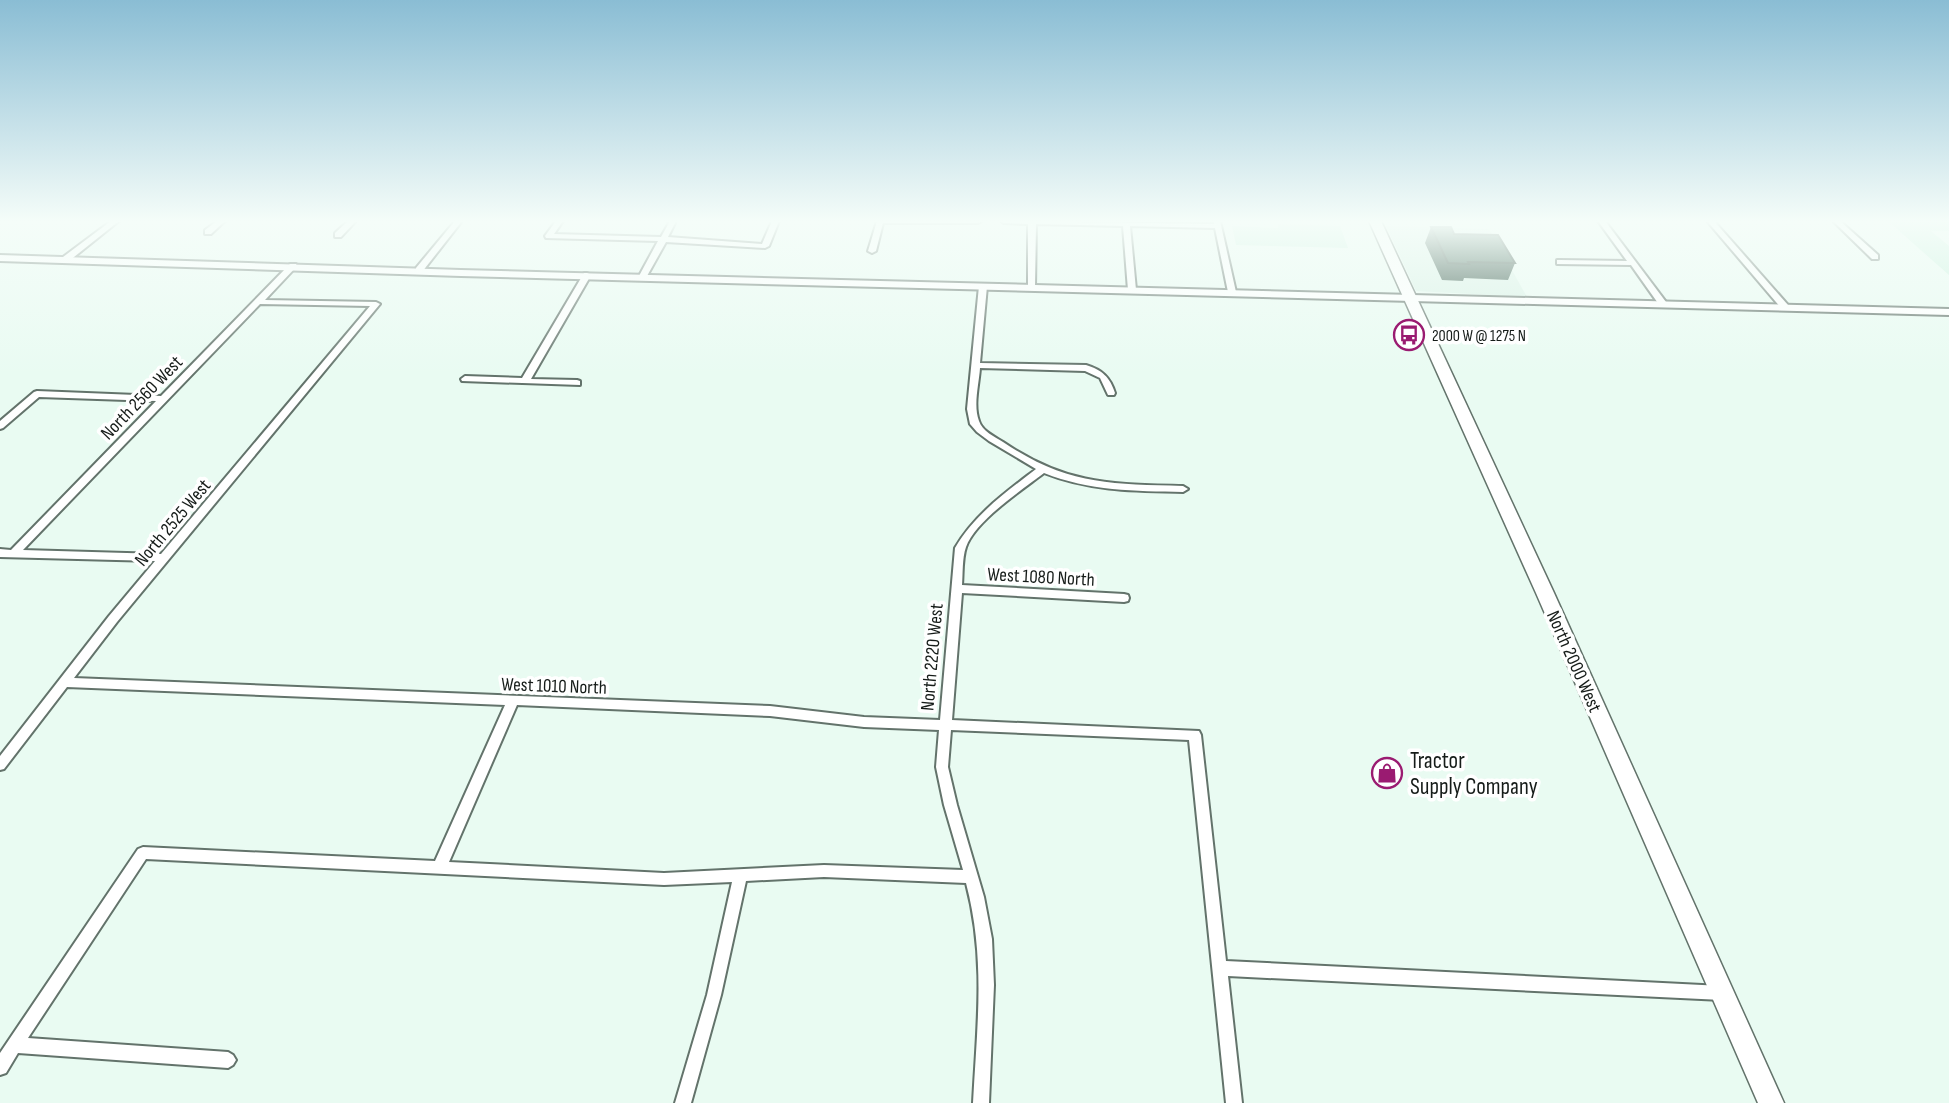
<svg xmlns="http://www.w3.org/2000/svg" width="1949" height="1103" font-family="'Sofia Sans Condensed',sans-serif">
  <rect width="100%" height="100%" fill="#e9fbf2"/>
  <!-- built -->
  <polygon fill="#d8f1e5" points="1386,226 1489,229 1527,297 1416,291"/>
  <!-- green -->
  <g fill="#c8f1dd">
    <polygon points="1888,221 1949,222 1949,231 1931,231 1949,246 1949,275"/>
    <polygon points="1278,224 1340,226 1348,248 1236,245 1232,226 1278,228"/>
  </g>
  <g fill="none" stroke-linecap="round" stroke-linejoin="round">
    <!-- minor casing -->
    <g stroke="#63736b" stroke-width="4">
      <g id="minor">
        <polygon points="111,221 119,221 69,261 63,261 63,257"/>
        <polygon points="217,221 225,221 211,234 205,234 205,230"/>
        <polygon points="348,221 356,221 341,237 335,237 335,233"/>
        <polygon points="455,221 462,221 422,272 416,272 416,268"/>
        <polygon points="556,221 563,221 554,234 661,237 670,221 676,221 668,237 762,244 772,221 779,221 769,246 765,248 666,242 647,276 643,278 639,276 658,241 546,238 545,236"/>
        <polygon points="877,221 982,221 978,223 883,223 876,251 872,253 868,251"/>
        <polygon points="1001,221 1214,224 1214,221 1220,221 1236,292 1232,294 1228,292 1215,228 1130,226 1136,290 1132,292 1128,290 1123,226 1036,224 1035,287 1034,289 1028,289 1028,224 1004,223"/>
        <polygon points="1598,221 1605,221 1666,302 1666,306 1660,306 1631,265 1557,264 1557,260 1560,260 1627,261"/>
        <polygon points="1707,221 1714,221 1788,305 1788,309 1782,309"/>
        <polygon points="1833,221 1840,221 1878,255 1878,259 1872,259"/>
        <path d="M290 264H296L297 266 265 300 376 302 380 304 117 622 74 678 770 706 864 717 940 720 955 548C975 514 1005 493 1036 469L989 441 977 432 970 424 967 409 979 286 983 284 987 286 980 363 1086 365C1102 370 1110 377 1115 393L1114 395H1108L1100 378 1085 371 980 368C979 384 973 405 979 421 982 431 995 437 1003 442 1067 485 1109 484 1183 486L1188 489 1183 492C1135 491 1089 491 1044 473 1022 490 975 521 966 547 962 558 963 574 962 585L1124 594 1128 595 1129 598 1128 601 1124 602 962 593 952 720 1199 731 1201 735 1226 961 1722 986 1727 988 1729 993 1727 998 1722 1000 1228 976 1242 1103H1226L1189 740 951 730 948 767 957 805 984 897 992 939 994 985 989 1103H973C977 1026 986 959 966 883L824 877 746 881 721 995 691 1103H675L707 995 732 882 664 885 146 859 28 1038 228 1052 233 1055 236 1060 233 1065 228 1068 18 1053 6 1073 0 1075V1053L138 849 143 847 435 861 505 705 67 687 4 769 0 770V756L109 616 155 561 0 557V549L11 550 156 401 39 397 3 428 0 429V421L34 392 37 391 161 396ZM260 304 370 306 161 554 23 550ZM517 705 770 716 864 727 939 730 936 767 944 805 963 870 824 865 664 873 449 862Z"/>
        <polygon points="584,273 587,273 591,275 531,379 577,380 580,381 580,385 462,381 461,379 465,376 522,378"/>
      </g>
    </g>
    <!-- tertiary casing -->
    <g stroke="#63736b" stroke-width="4">
      <polygon id="tertiary" points="0,255 461,270 1949,309 1949,315 461,276 0,261"/>
    </g>
    <!-- primary casing -->
    <g stroke="#63736b" stroke-width="3">
      <polygon id="primary" points="1369,221 1381,221 1554,593 1784,1103 1758,1103 1536,593"/>
    </g>
    <!-- minor -->
    <use href="#minor" fill="#fff" fill-rule="evenodd"/>
    <!-- tertiary -->
    <use href="#tertiary" fill="#fff" fill-rule="evenodd"/>
    <!-- primary -->
    <use href="#primary" fill="#fff" fill-rule="evenodd"/>
  </g>
  <!-- wall -->
  <polygon fill="#294d3e" points="1431,227 1454,234 1515,263 1508,280 1464,278 1463,281 1442,280 1425,243"/>
  <!-- building -->
  <polygon fill="#305a48" stroke="#223f32" stroke-width="2" points="1431,227 1451,227 1454,234 1498,235 1515,263 1468,262 1469,264 1448,263"/>
  <!-- sky -->
  <linearGradient id="sky" x2="0" y2="1"><stop stop-color="#8abdd4"/><stop offset="0.59" stop-color="#f5fdf9"/><stop offset="1" stop-color="#f5fdf9" stop-opacity="0"/></linearGradient>
  <rect width="1949" height="375" fill="url(#sky)"/>
  <!-- icons -->
  <defs>
    <g id="bus-ring" transform="scale(1.575)"><circle r="9.5" fill="#fff" stroke="#9a1b71" stroke-width="1.5"/><path d="M-5-6H5V4H4V6H2V4H-2V6H-4V4H-5ZM-3.5-4V0h7V-4ZM-3.5 1.2v1.5H-2V1.2ZM2 1.2v1.5H3.5V1.2Z" fill="#9a1b71"/></g>
    <g id="shop-ring" transform="scale(1.575)"><circle r="9.5" fill="#fff" stroke="#9a1b71" stroke-width="1.5"/><path d="M-5-2.5h2.3a2.7 3.5 0 0 1 5.4 0H5L5.5 6h-11ZM-1.5-2.5h3a1.5 2.3 0 0 0-3 0Z" fill="#9a1b71"/></g>
  </defs>
  <g fill-rule="evenodd">
    <use href="#bus-ring" x="1409" y="335"/>
    <use href="#shop-ring" x="1387" y="773"/>
  </g>
  <g text-anchor="middle" stroke-width="7" stroke-linejoin="round" paint-order="stroke">
    <!-- far-poi labels -->
    <g font-size="16" fill="#161c19" stroke="#fff" text-anchor="start">
      <text x="1432" y="341">2000 W @ 1275 N</text>
    </g>
    <!-- street labels -->
    <g font-size="19" fill="#161c19" stroke="#fff">
      <text transform="translate(141 397) rotate(-46)" y="7">North 2560 West</text>
      <text transform="translate(172 522) rotate(-50)" y="7">North 2525 West</text>
      <text transform="translate(1041 576) rotate(3)" y="7">West 1080 North</text>
      <text transform="translate(931 657) rotate(-85)" y="7">North 2220 West</text>
      <text transform="translate(1575 661) rotate(66)" y="7">North 2000 West</text>
      <text transform="translate(554 685) rotate(2)" y="7">West 1010 North</text>
    </g>
    <!-- near-poi labels -->
    <g font-size="23" fill="#161c19" stroke="#fff" text-anchor="start">
      <text x="1410" y="768">Tractor<tspan x="1410" dy="26">Supply Company</tspan></text>
    </g>
  </g>
</svg>
